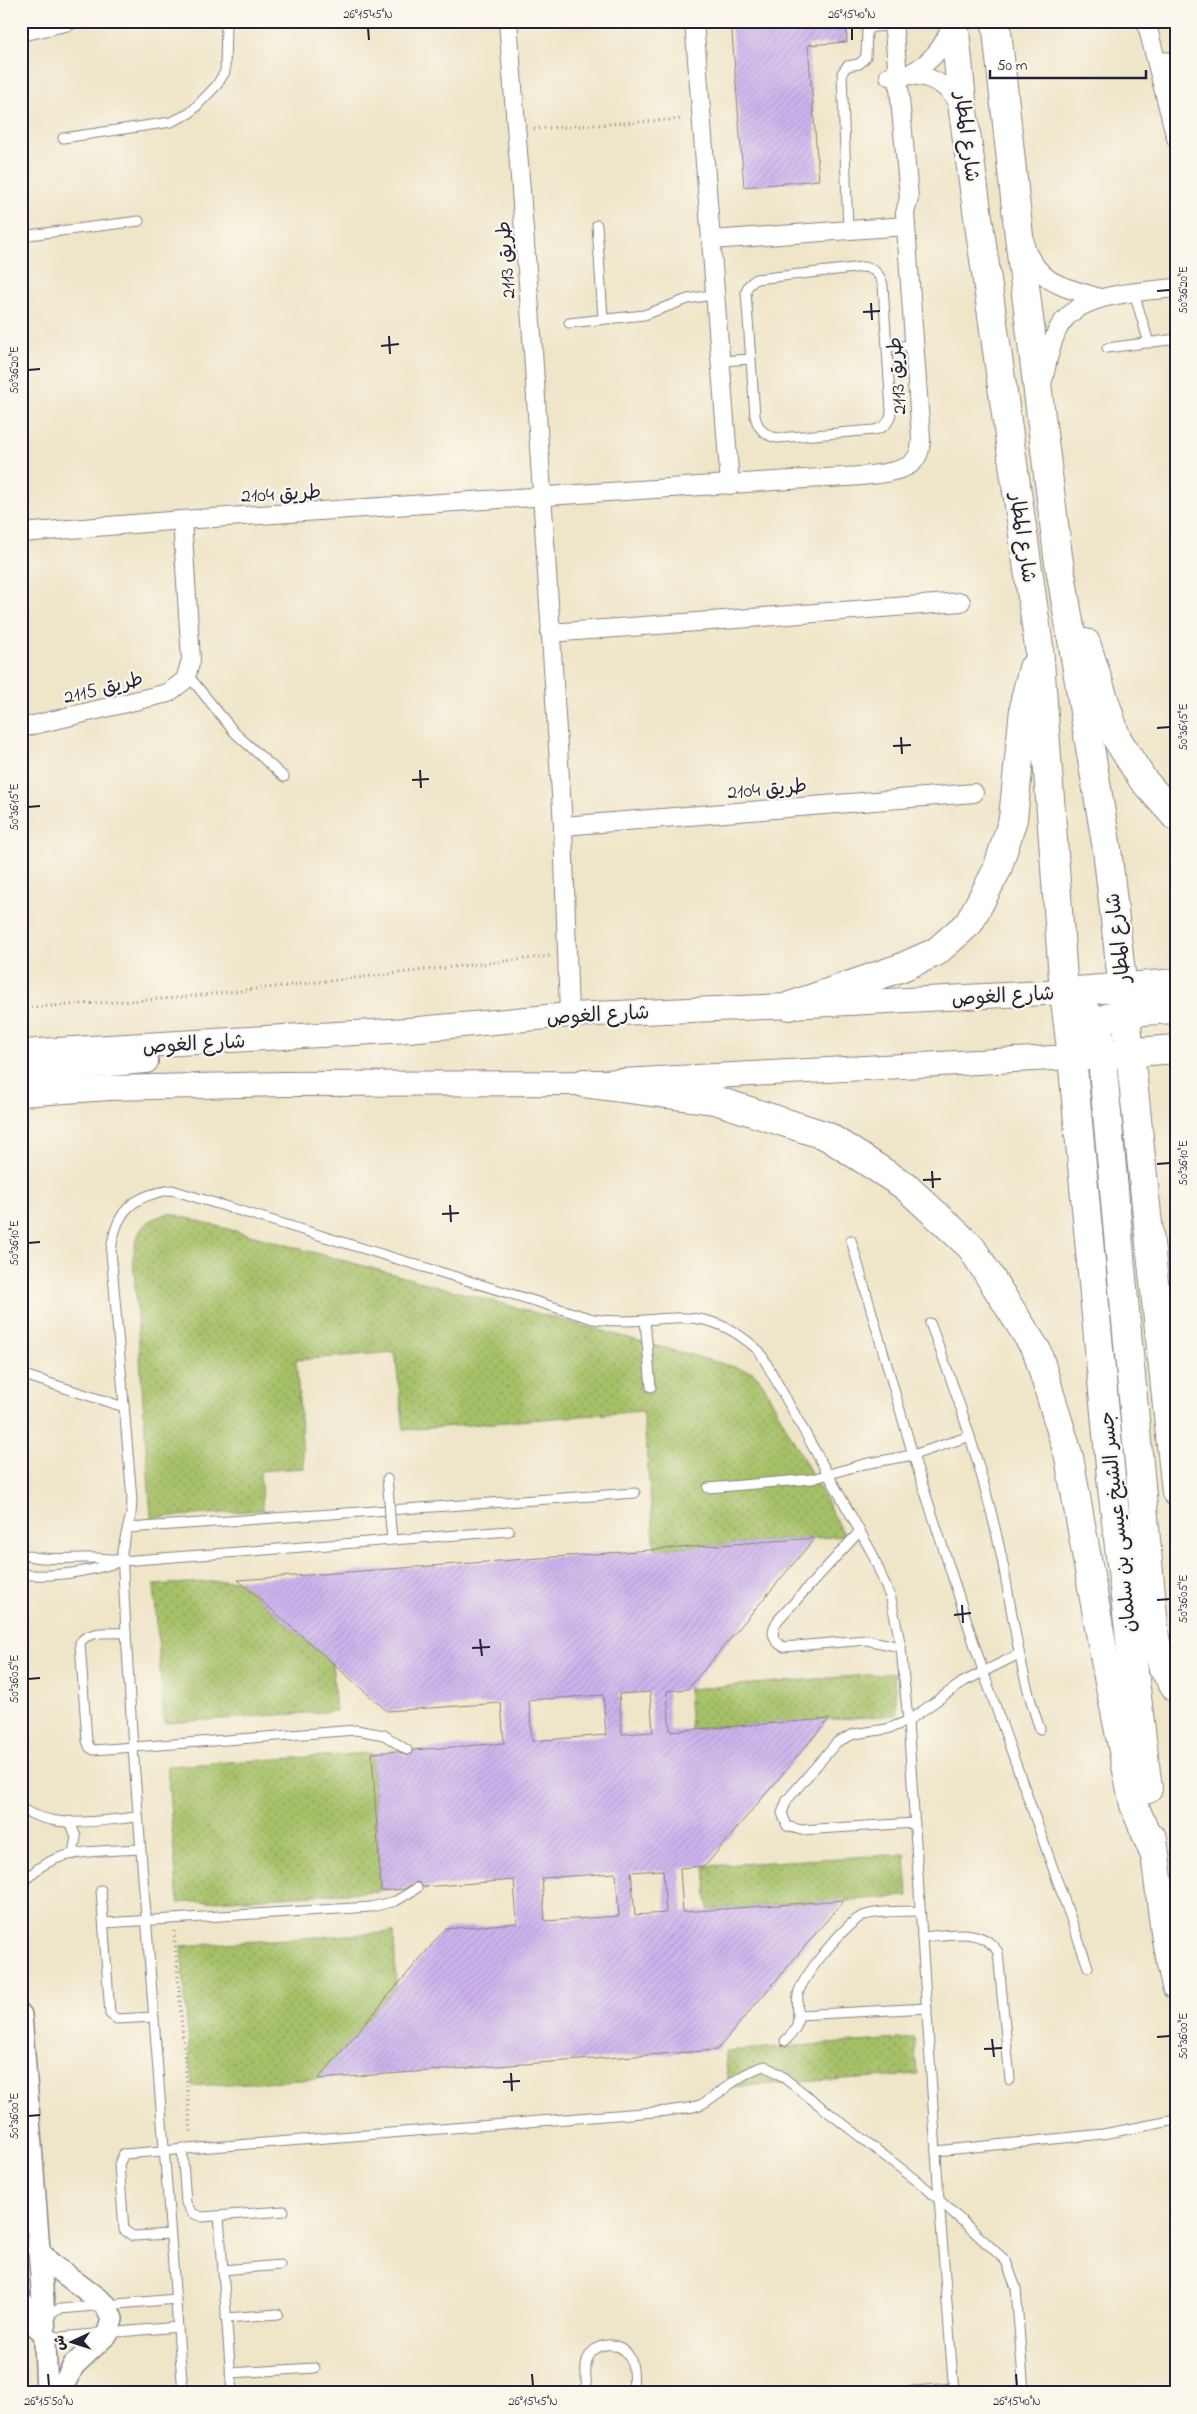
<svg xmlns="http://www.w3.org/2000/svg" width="1197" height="2414" font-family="'Indie Flower','Playpen Sans Arabic',sans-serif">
  <defs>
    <pattern id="grass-dots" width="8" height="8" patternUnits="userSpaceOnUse" patternTransform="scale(1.25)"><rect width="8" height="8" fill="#a5c066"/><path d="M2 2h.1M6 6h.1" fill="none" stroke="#869c55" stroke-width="1.8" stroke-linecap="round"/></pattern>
    <pattern id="building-hatch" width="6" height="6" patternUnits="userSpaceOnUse" patternTransform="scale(1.25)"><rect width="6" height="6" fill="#ccb3ed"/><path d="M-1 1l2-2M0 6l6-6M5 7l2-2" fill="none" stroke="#af9acc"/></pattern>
  </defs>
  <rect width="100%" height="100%" fill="#fbf7ec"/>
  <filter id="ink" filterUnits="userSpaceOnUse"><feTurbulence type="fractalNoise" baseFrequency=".02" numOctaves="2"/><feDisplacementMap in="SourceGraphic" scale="10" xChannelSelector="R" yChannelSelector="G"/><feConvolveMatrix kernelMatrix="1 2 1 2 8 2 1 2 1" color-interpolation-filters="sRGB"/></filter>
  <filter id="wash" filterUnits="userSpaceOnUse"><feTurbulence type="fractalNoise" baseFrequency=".0096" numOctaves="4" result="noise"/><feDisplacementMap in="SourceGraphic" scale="20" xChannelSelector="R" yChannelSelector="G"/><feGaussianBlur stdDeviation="1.12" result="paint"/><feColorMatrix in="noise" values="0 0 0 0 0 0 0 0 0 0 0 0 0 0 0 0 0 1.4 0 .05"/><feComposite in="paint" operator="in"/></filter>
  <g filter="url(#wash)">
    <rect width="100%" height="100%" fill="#efe5c8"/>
    <!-- grass -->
    <g fill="url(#grass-dots)" stroke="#647150">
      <path d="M169 1213 753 1372 762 1382 845 1536 655 1550 643 1411 404 1430 395 1352 296 1360 304 1468 260 1471 263 1510 151 1518 133 1257C138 1228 141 1222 169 1213Z"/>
      <polygon points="238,1580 332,1662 336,1711 164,1723 154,1585"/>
      <polygon points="894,1673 897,1715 691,1729 688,1689"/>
      <polygon points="372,1753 381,1891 178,1903 167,1766"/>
      <polygon points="905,1854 908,1896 708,1910 705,1866"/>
      <polygon points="394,1932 396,1987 318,2079 192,2086 181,1946"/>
      <polygon points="914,2038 917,2074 728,2087 725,2051"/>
    </g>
    <g id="blocks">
      <!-- building -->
      <g fill="url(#building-hatch)" fill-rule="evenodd">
        <polygon points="731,21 846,21 847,42 808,45 819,180 744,187"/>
        <path d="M815 1538 688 1689 667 1691 670 1731 829 1719 705 1866 680 1868 683 1912 844 1900 717 2050 318 2079 445 1929 517 1923 514 1880 423 1887 420 1883 416 1882 404 1889 381 1891 372 1753 397 1751 407 1756 412 1754 413 1750 504 1743 501 1703 387 1711 238 1580ZM650 1692 653 1732 622 1734 619 1694ZM603 1695 606 1735 532 1741 529 1700ZM663 1870 666 1913 635 1915 631 1872ZM616 1873 619 1916 545 1921 542 1878Z"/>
      </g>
    </g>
  </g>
  <g filter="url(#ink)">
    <use href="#blocks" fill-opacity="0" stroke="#888482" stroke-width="1"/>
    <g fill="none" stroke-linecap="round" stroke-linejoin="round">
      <!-- service casing -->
      <g stroke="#888482" stroke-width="11">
        <g id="service">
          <polyline points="63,138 171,122 190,113 216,86 225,72 226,21"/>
          <polyline points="597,225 603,319"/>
          <polyline points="848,229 842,73 847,66 859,64 866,57 867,30 873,27 893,26"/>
          <polyline points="21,236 139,221"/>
          <path d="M863 267C874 268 880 274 883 285L891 412C890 422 885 428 874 430L778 438C765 436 758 429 755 416L746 292 748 286 756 279Z"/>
          <polyline points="1134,293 1149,343"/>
          <polyline points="569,323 644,315 688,299 717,294"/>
          <polyline points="887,347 915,345"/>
          <polyline points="1107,348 1176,339"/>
          <polyline points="722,361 750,359"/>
          <polyline points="188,675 235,733 284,777"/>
          <polyline points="851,1240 913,1455 983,1671 1088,1967"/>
          <polyline points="645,1321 651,1387"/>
          <path d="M930 1323C960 1400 985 1478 1002 1559 1013 1616 1020 1674 1040 1729"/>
          <polyline points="21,1374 124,1407"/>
          <polyline points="387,1479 389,1500"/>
          <polyline points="708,1488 812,1479 864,1464 913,1455 970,1436"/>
          <polyline points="390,1518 392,1539"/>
          <polyline points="128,1528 635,1493"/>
          <path d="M859 1532 778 1620C770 1631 772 1641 784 1647L866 1640 901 1647"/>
          <path d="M21 1554C53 1564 88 1553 122 1561"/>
          <path d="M21 1574C54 1578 91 1571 122 1561L509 1531"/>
          <path d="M126 1633C112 1633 87 1630 80 1643L87 1741 90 1748 94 1750 356 1730 384 1735 407 1750"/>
          <path d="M21 1808C55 1831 100 1820 138 1817"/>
          <polyline points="70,1821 76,1837 73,1854"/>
          <polyline points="915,1823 801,1830 787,1826 782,1813 787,1800 837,1742 854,1734 887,1729 908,1721 963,1682 1019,1654"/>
          <path d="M21 1888C45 1846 99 1852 140 1849"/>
          <polyline points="101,1890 110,2014 117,2019 153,2017"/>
          <polyline points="104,1923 371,1907 396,1901 417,1888"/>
          <path d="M922 1937C949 1935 981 1926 998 1952L1010 2080"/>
          <polyline points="799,2015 927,2008"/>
          <path d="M785 2041C805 2022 795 2016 798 1995 800 1979 847 1921 863 1916 880 1910 902 1912 920 1911"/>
          <polyline points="182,2148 186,2203 192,2213 202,2217 284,2211"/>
          <polyline points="936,2151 1103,2134 1176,2120"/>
          <polyline points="219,2216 232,2393"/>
          <path d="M170 2234 133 2236 124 2230 119 2164 124 2154 667 2111C678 2109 692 2109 702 2104 725 2091 739 2073 765 2066L779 2074 926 2188 1006 2261 1016 2288 1024 2393"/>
          <polyline points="223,2270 280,2265"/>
          <polyline points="45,2315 60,2309 176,2299"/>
          <polyline points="226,2318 278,2314"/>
          <polyline points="44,2333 59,2337 178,2327"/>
          <polyline points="230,2373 315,2368"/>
          <path d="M183 2393 133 1748 126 1633 122 1551 131 1514 132 1499 111 1252C115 1212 132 1195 172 1190L593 1319C663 1329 700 1295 760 1352L872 1553 891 1599 901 1647 908 1721 939 2199 954 2393"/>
          <path d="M587 2393C587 2383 584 2371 587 2361 593 2341 621 2339 630 2358 635 2367 633 2382 634 2393"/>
          <polyline points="888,2393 954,2388"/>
        </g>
      </g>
      <!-- minor casing -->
      <g stroke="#888482" stroke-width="20">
        <g id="minor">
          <polyline points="508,21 532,335 563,826 569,1015"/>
          <polyline points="694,21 730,485"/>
          <polyline points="1146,21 1176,138"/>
          <polyline points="21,32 69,21"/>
          <polyline points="1157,62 1176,61"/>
          <path d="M911 73C931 62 945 47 951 24"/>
          <path d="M889 76C921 72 945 78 962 108"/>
          <polyline points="712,240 906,226"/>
          <path d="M1025 249C1044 287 1063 286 1100 298"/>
          <path d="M1043 381C1047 364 1050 345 1058 329 1077 292 1139 292 1176 288"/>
          <path d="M21 533 182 520 806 479C830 477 895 478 912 463 919 457 921 447 921 438L905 213 909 198 893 21"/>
          <polyline points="550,633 961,602"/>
          <polyline points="21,728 168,693 185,680 191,660 182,520"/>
          <polyline points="563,826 974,793"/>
        </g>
      </g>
      <!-- tertiary casing -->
      <g stroke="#888482" stroke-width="24">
        <g id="tertiary">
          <polyline points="21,2015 44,2315 47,2393"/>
          <polyline points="38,2250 50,2263 106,2305 112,2319 108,2333 74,2365 59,2393"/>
          <polyline points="21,2300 33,2323 44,2333"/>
        </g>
      </g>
      <!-- secondary casing -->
      <g stroke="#888482" stroke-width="26">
        <g id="secondary">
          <polyline points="21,1052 408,1030 569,1015 790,1006 1064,992"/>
          <polyline points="21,1071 146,1061"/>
          <polyline points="21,1094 109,1088 285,1084 584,1083 1072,1057"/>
        </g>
      </g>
      <!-- primary casing -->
      <g stroke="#888482" stroke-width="30">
        <g id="primary">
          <polyline points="954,21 963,111 1039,647 1064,992 1072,1057 1176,1049"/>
          <polyline points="996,21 1019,236 1058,556 1107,849 1130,1052"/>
          <polyline points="1086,643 1117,739 1143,780 1176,817"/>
          <polyline points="1064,992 1176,983"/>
          <polyline points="790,1006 900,968 936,952 969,923 997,870 1013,819 1025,699 1033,668"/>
        </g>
      </g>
      <!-- trunk casing -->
      <g stroke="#888482" stroke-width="30">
        <g id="trunk">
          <polyline points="1064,992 1086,1011 1100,1037 1155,1638 1163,1668 1176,1688"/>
          <polyline points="1130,1052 1176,1492"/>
          <polyline points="584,1083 715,1100 827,1136 905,1186 971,1247 1037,1351 1069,1457 1107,1672 1134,1805 1155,1856"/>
          <path d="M1148 1789 1112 1488 1072 1057C1076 1049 1079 1039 1084 1033 1105 1009 1147 1011 1176 1009"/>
          <polyline points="1153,1839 1166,1940 1176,1986"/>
        </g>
      </g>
      <!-- path -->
      <g stroke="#888482" stroke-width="3" stroke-dasharray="1 4" stroke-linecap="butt">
        <polyline points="534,129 683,119"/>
        <polyline points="21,1008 176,998 550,956"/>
        <polyline points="174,1931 191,2134"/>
      </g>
      <!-- service -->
      <use href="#service" stroke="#fff" stroke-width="9"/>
      <!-- minor -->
      <use href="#minor" stroke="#fff" stroke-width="18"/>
      <!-- tertiary -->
      <use href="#tertiary" stroke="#fff" stroke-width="21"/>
      <!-- secondary -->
      <use href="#secondary" stroke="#fff" stroke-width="24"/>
      <!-- primary -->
      <use href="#primary" stroke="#fff" stroke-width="28"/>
      <!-- trunk -->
      <use href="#trunk" stroke="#fff" stroke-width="28"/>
      <!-- service-bridge casing -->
      <g stroke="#888482" stroke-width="11" stroke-linecap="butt">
        <polyline id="service-bridge" points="389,1500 390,1518"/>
      </g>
      <!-- service-bridge -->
      <use href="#service-bridge" stroke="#fff" stroke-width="9"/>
    </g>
  </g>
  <!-- ticks -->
  <path fill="none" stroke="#22223b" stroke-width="2" d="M368 28 369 40M852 28V40M1157 291 1170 290M871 303 872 320M863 312 880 311M389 336 390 354M381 346 399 344M28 370 40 369M1157 728 1170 727M901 737 902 754M893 746 911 745M420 770 421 788M412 780 429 779M28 807 40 806M1157 1164 1170 1163M932 1171 933 1188M923 1180 941 1179M450 1205 451 1222M442 1214 459 1213M28 1243 40 1242M1157 1600 1170 1599M962 1605 963 1623M954 1615 971 1613M480 1639 482 1656M472 1648 490 1647M28 1679 40 1678M1157 2037 1170 2036M992 2039 994 2057M984 2049 1002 2048M511 2073 512 2091M503 2082 520 2081M28 2116 40 2115M48 2374 49 2386M532 2374 533 2386M1016 2374 1017 2386"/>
  <g text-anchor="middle" stroke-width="4.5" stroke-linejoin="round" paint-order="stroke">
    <!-- street labels -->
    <g font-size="20" fill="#22223b" stroke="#fbf7ec">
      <text transform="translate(968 137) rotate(83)" y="7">شارع المطار</text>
      <text transform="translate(505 260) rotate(-94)" y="7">طريق 2113</text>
      <text transform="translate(896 376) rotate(-94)" y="7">طريق 2113</text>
      <text transform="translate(281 493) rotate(-3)" y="7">طريق 2104</text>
      <text transform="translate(1024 538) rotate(82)" y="7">شارع المطار</text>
      <text transform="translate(103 687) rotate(-14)" y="7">طريق 2115</text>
      <text transform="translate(767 788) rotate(-5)" y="7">طريق 2104</text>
      <text transform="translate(1117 938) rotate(-97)" y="7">شارع المطار</text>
      <text transform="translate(1003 995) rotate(-3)" y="7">شارع الغوص</text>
      <text transform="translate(598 1014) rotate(-3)" y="7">شارع الغوص</text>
      <text transform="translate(194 1043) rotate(-3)" y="7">شارع الغوص</text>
      <text transform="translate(1117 1522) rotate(-96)" y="7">جسر الشيخ عيسى بن سلمان</text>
    </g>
  </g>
  <!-- margin -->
  <rect width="1197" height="2414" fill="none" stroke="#fbf7ec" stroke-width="55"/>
  <!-- north arrow -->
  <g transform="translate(72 2342) rotate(266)" stroke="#fbf7ec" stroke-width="4" paint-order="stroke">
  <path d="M0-4L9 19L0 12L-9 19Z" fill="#22223b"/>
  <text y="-8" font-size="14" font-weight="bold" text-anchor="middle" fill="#22223b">ش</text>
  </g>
  <!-- scale -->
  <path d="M990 70v8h156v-8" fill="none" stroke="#22223b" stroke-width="2.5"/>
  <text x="997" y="70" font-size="15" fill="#22223b" stroke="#fbf7ec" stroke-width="4" paint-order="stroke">50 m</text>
  <rect x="28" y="28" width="1142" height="2358" fill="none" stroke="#22223b" stroke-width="2"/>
  <g font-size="12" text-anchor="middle" fill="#22223b">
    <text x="368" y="18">26°15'45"N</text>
    <text x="852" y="18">26°15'40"N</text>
    <text transform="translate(1183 290) rotate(-90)" y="4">50°36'20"E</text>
    <text transform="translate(14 370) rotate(-90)" y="4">50°36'20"E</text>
    <text transform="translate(1183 727) rotate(-90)" y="4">50°36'15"E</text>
    <text transform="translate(14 807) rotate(-90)" y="4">50°36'15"E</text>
    <text transform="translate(1183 1163) rotate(-90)" y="4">50°36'10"E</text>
    <text transform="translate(14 1243) rotate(-90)" y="4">50°36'10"E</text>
    <text transform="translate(1183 1599) rotate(-90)" y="4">50°36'05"E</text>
    <text transform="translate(14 1679) rotate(-90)" y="4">50°36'05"E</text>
    <text transform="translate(1183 2036) rotate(-90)" y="4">50°36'00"E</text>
    <text transform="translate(14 2116) rotate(-90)" y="4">50°36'00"E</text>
    <text x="49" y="2405">26°15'50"N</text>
    <text x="533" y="2405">26°15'45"N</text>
    <text x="1017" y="2405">26°15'40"N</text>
  </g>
</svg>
